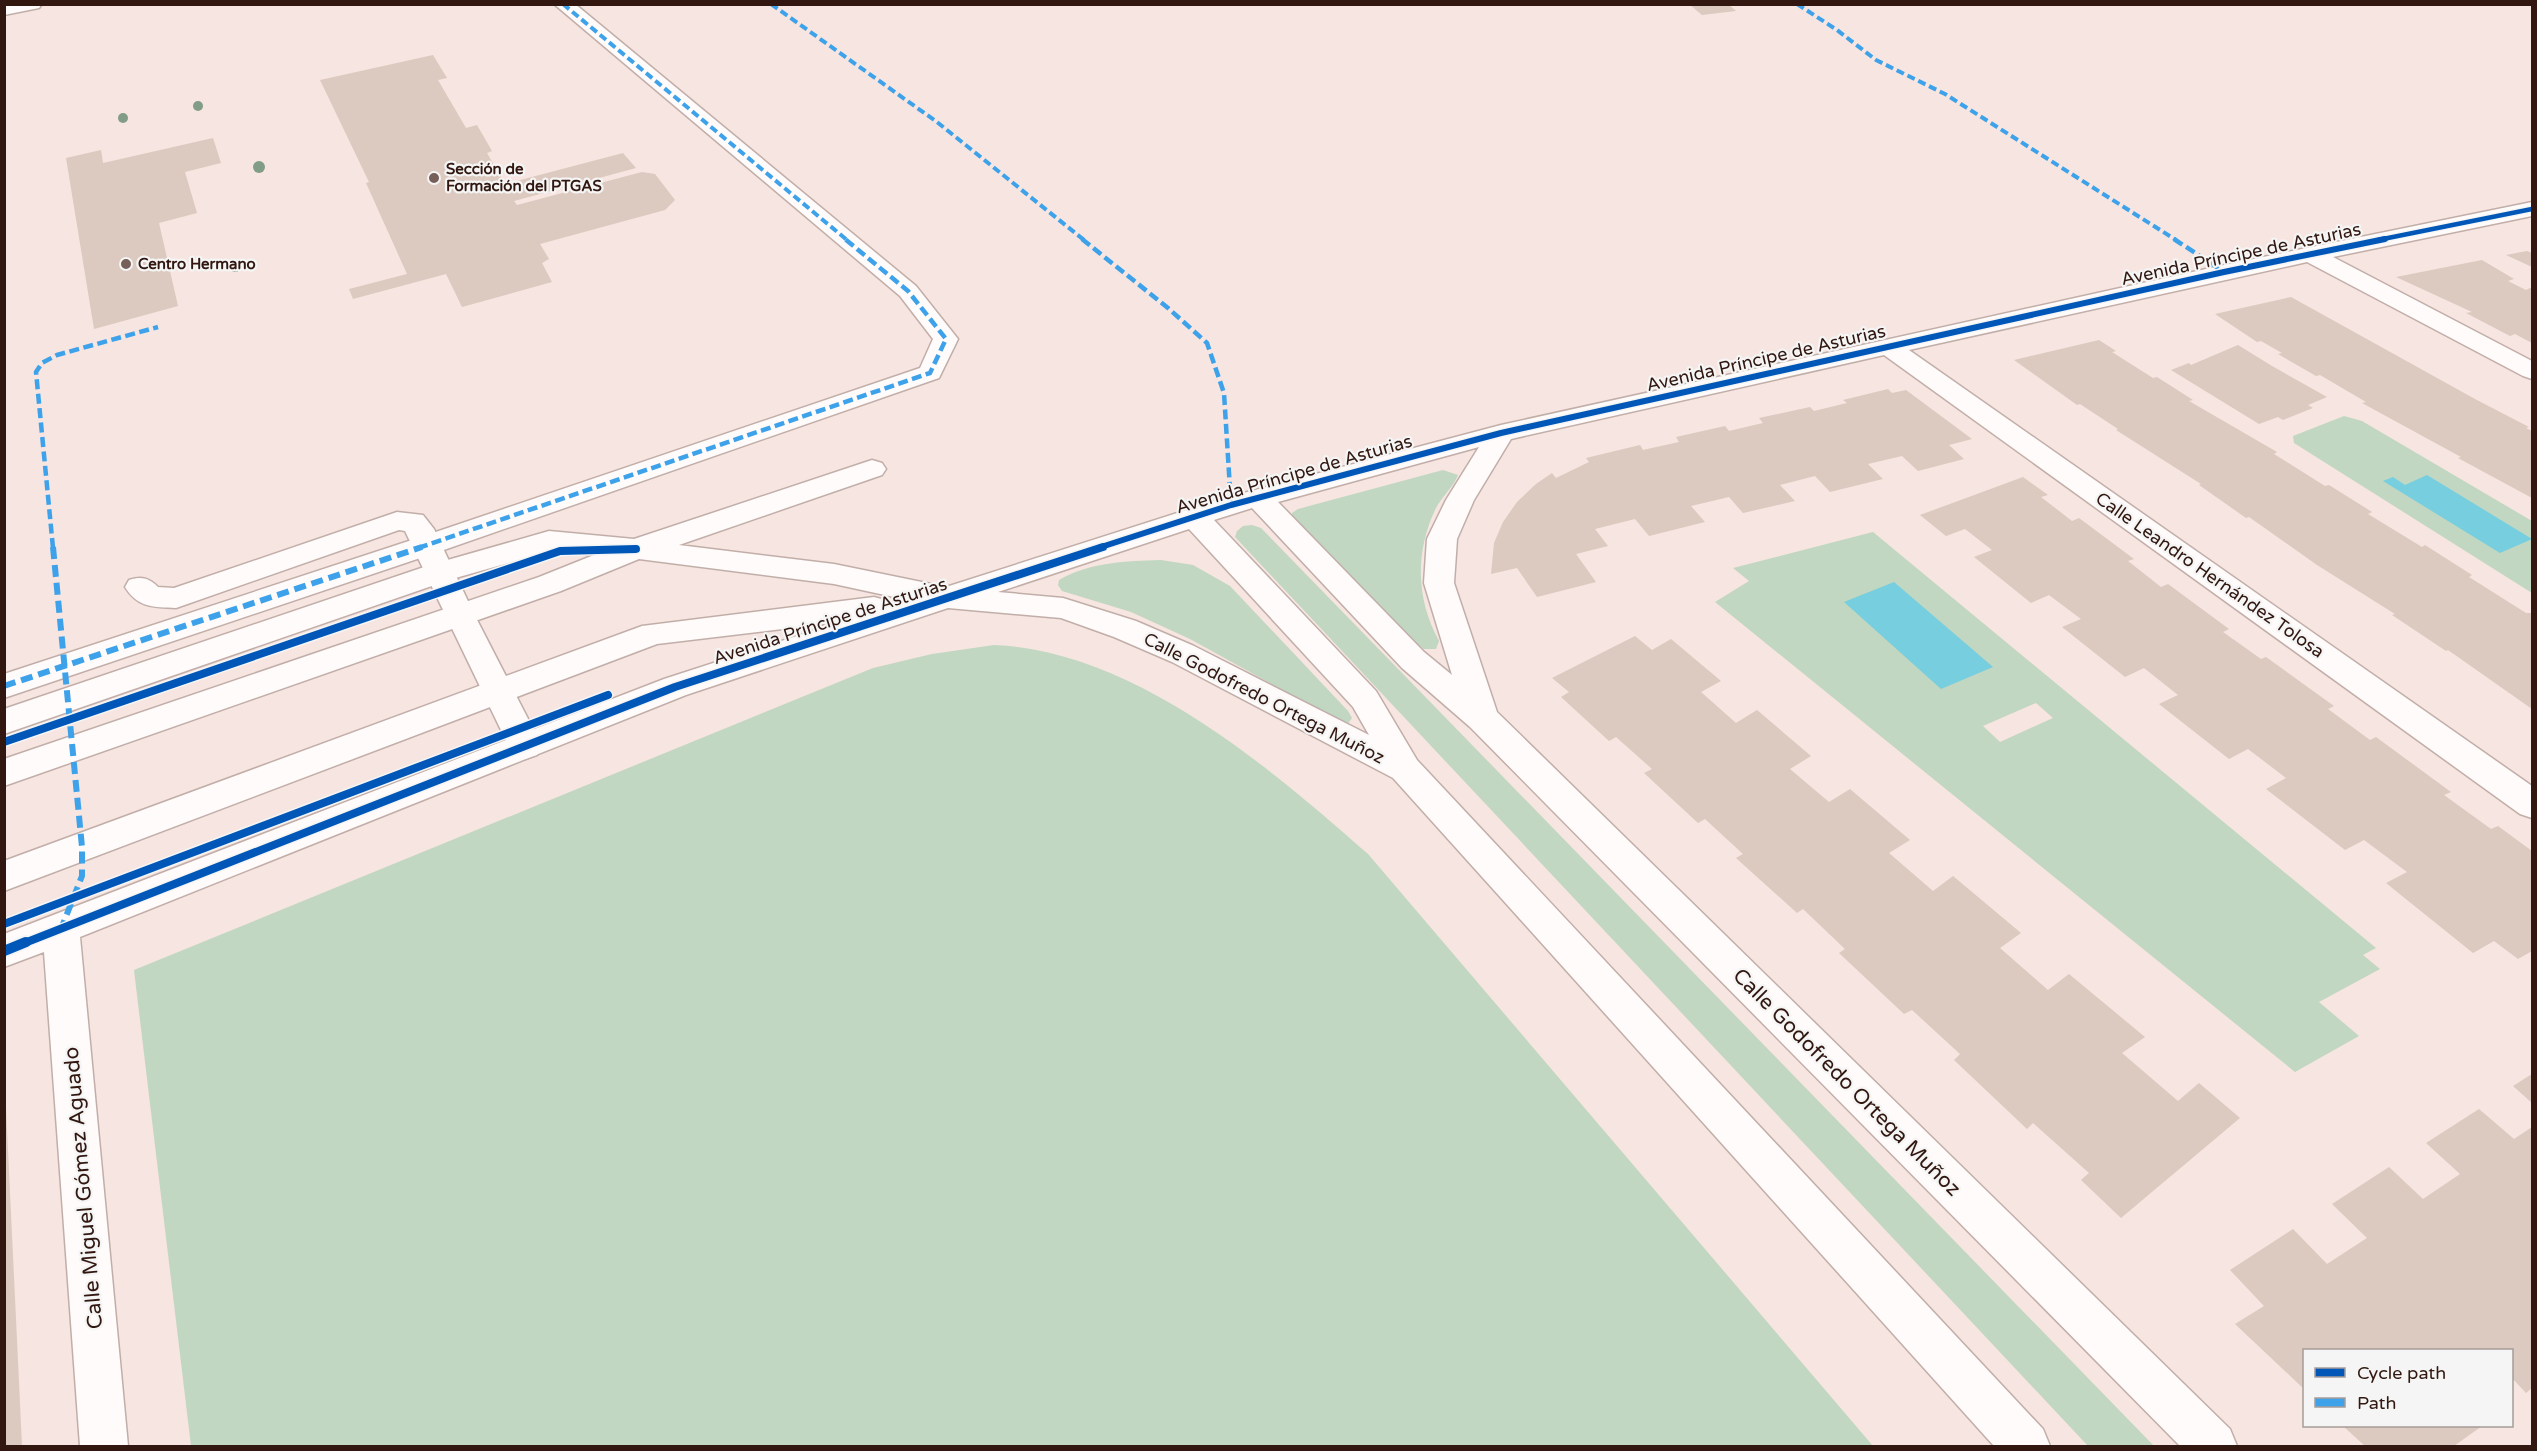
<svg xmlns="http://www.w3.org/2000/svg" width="2537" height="1451" font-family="'Varela Round',sans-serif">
  <rect width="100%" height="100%" fill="#f6e5e0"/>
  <!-- green -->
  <g fill="#c1d7c1" fill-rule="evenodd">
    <polygon points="2344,416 2362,421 2532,521 2532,593 2294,443 2293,436"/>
    <path d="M1443 470 1458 475C1453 488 1441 497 1435 510 1415 553 1416 599 1439 641L1436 649H1424L1412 641 1293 519 1292 513 1298 509Z"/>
    <polygon points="1252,525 1261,528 2154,1446 2088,1446 1235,537 1237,531 1243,526"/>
    <path d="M1873 532 2376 948 2363 955 2380 969 2319 1002 2359 1036 2295 1072 1715 602 1749 581 1733 568ZM2036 703 2053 718 2000 742 1983 726Z"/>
    <path d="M1161 560 1193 565 1230 586 1348 711 1352 718 1347 725 1323 718 1277 687 1190 639 1131 612 1062 591 1058 585 1059 580C1090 562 1127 561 1161 560Z"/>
    <path d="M994 645C1133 651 1268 766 1368 854L1873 1446H191L134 970 873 668 932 654Z"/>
  </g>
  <!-- water -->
  <g fill="#76cedf">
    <polygon points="2427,475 2532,539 2500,553 2383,481 2393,477 2405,485"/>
    <polygon points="1894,582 1993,667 1941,689 1844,602"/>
  </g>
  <!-- building -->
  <g fill="#dcc9bf">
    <polygon points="1689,4 1728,4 1736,11 1702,15"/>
    <polygon points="433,55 447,78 438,80 466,128 477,125 492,151 487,153 505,184 623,153 636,168 514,201 517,205 642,172 655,174 675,200 665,210 540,244 549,259 542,263 552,282 462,307 446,274 353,299 349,289 407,274 366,183 369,182 320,80"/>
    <polygon points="213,138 221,163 185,172 197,213 159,223 178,306 94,329 66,158 101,150 103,163"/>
    <polygon points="2527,251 2532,253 2532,267 2506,255"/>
    <polygon points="2482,260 2514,279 2508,281 2526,290 2532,287 2532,343 2515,334 2510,336 2466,313 2472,312 2396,277"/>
    <polygon points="2291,297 2475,399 2529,427 2526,428 2532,431 2532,498 2458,458 2461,457 2362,403 2366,402 2320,375 2316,376 2278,354 2282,353 2261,341 2257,342 2215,314"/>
    <polygon points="2099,340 2116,351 2112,352 2153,378 2157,377 2193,400 2189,401 2277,452 2274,454 2325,486 2329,485 2372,512 2368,514 2422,547 2425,545 2472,575 2469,577 2526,613 2532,613 2532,709 2448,650 2446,651 2392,615 2395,614 2317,565 2249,517 2246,518 2199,485 2201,484 2116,430 2118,429 2080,404 2077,405 2014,360"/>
    <polygon points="2238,345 2272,366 2327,397 2308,405 2313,408 2283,420 2278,417 2259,424 2171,370 2189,363 2191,365"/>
    <polygon points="1888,389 1892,393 1906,390 1972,439 1949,445 1964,459 1918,471 1902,456 1868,464 1883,479 1830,492 1815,476 1780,485 1795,501 1743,513 1729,497 1691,506 1705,522 1649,536 1635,519 1595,529 1608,546 1576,554 1596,582 1537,597 1517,568 1491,574 1494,543 1503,522 1517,502 1536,484 1552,473 1556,478 1589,462 1586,458 1640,445 1643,450 1679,442 1676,437 1725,426 1729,431 1763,423 1759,418 1810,407 1814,411 1847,403 1843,400"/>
    <polygon points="2023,477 2048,495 2041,497 2072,521 2079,518 2134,559 2128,561 2161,587 2168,584 2229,629 2223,632 2261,659 2266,657 2334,706 2328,709 2370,740 2376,737 2451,792 2444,795 2491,829 2498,826 2532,851 2532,951 2518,959 2494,941 2473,953 2386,883 2407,872 2364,840 2345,850 2266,789 2286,778 2248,749 2229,759 2159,704 2178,695 2144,668 2125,677 2062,627 2081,619 2049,595 2031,603 1974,557 1992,550 1965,529 1946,536 1920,515"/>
    <polygon points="1635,636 1652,650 1671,639 1721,681 1701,692 1736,723 1757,710 1811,756 1790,769 1829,802 1850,789 1910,840 1889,853 1933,891 1953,876 2021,933 2000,948 2048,990 2069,974 2145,1037 2122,1053 2178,1101 2199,1083 2240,1118 2121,1218 2081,1180 2089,1173 2033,1123 2027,1129 1954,1060 1960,1054 1912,1010 1904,1014 1839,953 1845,949 1803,909 1797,913 1736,858 1743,854 1705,819 1698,823 1644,773 1652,769 1616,737 1609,741 1561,697 1569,692 1552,678"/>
    <polygon points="2532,1074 2532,1103 2513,1086"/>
    <polygon points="4,1108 6,1108 22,1446 4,1446"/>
    <polygon points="2479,1109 2514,1139 2532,1127 2532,1388 2526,1393 2512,1378 2511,1350 2304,1350 2304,1389 2235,1324 2264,1306 2230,1270 2293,1229 2327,1264 2367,1238 2332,1204 2389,1167 2423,1199 2460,1174 2426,1143"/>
    <polygon points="2343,1426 2482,1426 2454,1446 2365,1446"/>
  </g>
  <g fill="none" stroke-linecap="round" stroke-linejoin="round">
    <!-- lane casing -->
    <g stroke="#c2aea9" stroke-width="3">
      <path id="lane" d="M397 512 423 515 434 529 474 614 542 746 537 755 525 759 513 755 405 531 399 530 176 608C153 607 138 608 125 587L129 580C142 576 149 578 158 587L174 588Z"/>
    </g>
    <!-- street casing -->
    <g stroke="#c2aea9" stroke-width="3">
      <g id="street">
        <polygon points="42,4 39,8 4,15 4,5"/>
        <polygon points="554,4 575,4 916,286 958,339 939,378 438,552 4,698 4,674 418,538 920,368 933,339 900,296"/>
        <path d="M2532 202V216L2333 257 2532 361V379L2523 376 2307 262 1909 350 2532 786V818L2520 814 1884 355 1511 439 1474 500 1457 539 1454 583 1497 712 2230 1429 2237 1446H2180L1470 727 1402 668 1252 508 1214 520 1376 691 1417 760 2043 1429 2050 1446H1994L1393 778 1172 662 1114 637 1061 618 948 608 686 695 80 937 128 1446H80L44 952 4 967V934L664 679 840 622 657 644 4 891V861L642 626 874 597 885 600 889 606 908 600 834 584 639 559 561 591 4 786V759L539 577 594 555 550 551 452 579 4 734V709L430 565 549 531 634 539 872 460 882 463 886 469 882 475 679 545 834 564 946 587 1221 499 1501 425 2224 265ZM1479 447 1446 500 1427 539 1424 583 1452 675 1424 652 1278 502ZM1189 529 1353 707 1369 735 1194 646 1136 621 1063 598 998 592Z"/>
      </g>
    </g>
    <!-- lane -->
    <use href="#lane" fill="#fefbfa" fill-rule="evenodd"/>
    <!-- street -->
    <use href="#street" fill="#fefbfa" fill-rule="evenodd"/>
    <!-- quiet-far2 -->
    <g stroke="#3ea2ea" stroke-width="4" stroke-dasharray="8 4" stroke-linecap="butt">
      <polyline points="563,4 847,240"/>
      <polyline points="771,4 937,122 1084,240"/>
      <polyline points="1797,4 1837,30 1876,60 1945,94 2176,240"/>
    </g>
    <!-- quiet-far1 -->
    <g stroke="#3ea2ea" stroke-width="4.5" stroke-dasharray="10 4.5" stroke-linecap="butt">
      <polyline points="1082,239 1168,308 1207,343 1224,393 1231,505"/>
      <polyline points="2174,239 2224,272"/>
      <polyline points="53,548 36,372 42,363 57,355 158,327"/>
      <polyline points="418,548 930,373 946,339 908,291 845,239"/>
    </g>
    <!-- quiet -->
    <g stroke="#3ea2ea" stroke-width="6" stroke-dasharray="12 6" stroke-linecap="butt">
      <polyline points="53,547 82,847 82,876 61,929"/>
      <polyline points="4,686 422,547"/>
    </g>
    <!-- cycleway-far3 casing -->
    <g stroke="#f4f5f4" stroke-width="7">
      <polyline id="cycleway-far3" points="2378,240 2532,209"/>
    </g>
    <!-- cycleway-far2 casing -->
    <g stroke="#f4f5f4" stroke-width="9">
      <polyline id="cycleway-far2" points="1098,548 1231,505 1501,433 2224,272 2385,239"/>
    </g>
    <!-- cycleway-far1 casing -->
    <g stroke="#f4f5f4" stroke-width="11">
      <g id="cycleway-far1">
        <polyline points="4,742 560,551 636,549"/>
        <polyline points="4,924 608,695"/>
        <polyline points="22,944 675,687 1103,547"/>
      </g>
    </g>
    <!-- cycleway casing -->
    <g stroke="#f4f5f4" stroke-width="14">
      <polyline id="cycleway" points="4,951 26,942"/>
    </g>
    <!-- cycleway-far3 -->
    <use href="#cycleway-far3" stroke="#0057b8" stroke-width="4.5"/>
    <!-- cycleway-far2 -->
    <use href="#cycleway-far2" stroke="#0057b8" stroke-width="6"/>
    <!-- cycleway-far1 -->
    <use href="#cycleway-far1" stroke="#0057b8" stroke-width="8"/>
    <!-- cycleway -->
    <use href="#cycleway" stroke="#0057b8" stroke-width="10"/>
  </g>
  <!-- trees -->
  <g fill="#829d87">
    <circle cx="198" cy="106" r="5"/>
    <circle cx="123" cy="118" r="5"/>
    <circle cx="259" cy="167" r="6"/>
    <circle cx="235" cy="266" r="6"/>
  </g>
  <!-- markers -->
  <g fill="#765f59" stroke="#f4f5f4" stroke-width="2">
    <circle cx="434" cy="178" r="6"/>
    <circle cx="126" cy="264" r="6"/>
  </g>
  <g text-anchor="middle" stroke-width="4.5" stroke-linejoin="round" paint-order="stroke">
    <!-- far-poi labels -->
    <g font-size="15" font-weight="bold" fill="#311710" stroke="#f4f5f4" text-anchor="start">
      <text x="446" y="174">Sección de<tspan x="446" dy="17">Formación del PTGAS</tspan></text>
      <text x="138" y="269">Centro Hermano</text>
    </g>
    <!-- street labels -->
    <g font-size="18" fill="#311710" stroke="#f4f5f4">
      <text transform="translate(2241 254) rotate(-12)" y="6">Avenida Príncipe de Asturias</text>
      <text transform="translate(1766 358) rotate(-13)" y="6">Avenida Príncipe de Asturias</text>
      <text transform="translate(1294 474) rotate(-16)" y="6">Avenida Príncipe de Asturias</text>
      <text transform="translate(2210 575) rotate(35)" y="6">Calle Leandro Hernández Tolosa</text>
      <text transform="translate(830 621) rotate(-18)" y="6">Avenida Príncipe de Asturias</text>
      <text transform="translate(1264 698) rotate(27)" y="6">Calle Godofredo Ortega Muñoz</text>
    </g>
    <!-- near-street labels -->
    <g font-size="21" fill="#311710" stroke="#f4f5f4">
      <text transform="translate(1847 1082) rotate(45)" y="7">Calle Godofredo Ortega Muñoz</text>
      <text transform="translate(83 1188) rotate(-95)" y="7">Calle Miguel Gómez Aguado</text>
    </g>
  </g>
  <!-- border -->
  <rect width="2537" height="1451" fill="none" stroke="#311710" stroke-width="12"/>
  <!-- legend -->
  <rect x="2303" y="1349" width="210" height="78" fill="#f4f5f4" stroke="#a69c99" stroke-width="1.5"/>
  <rect x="2315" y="1368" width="30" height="9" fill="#0057b8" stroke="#a69c99" stroke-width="1.5"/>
  <text x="2357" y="1379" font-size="18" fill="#311710">Cycle path</text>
  <rect x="2315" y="1398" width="30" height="9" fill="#3ea2ea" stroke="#a69c99" stroke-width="1.5"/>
  <text x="2357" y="1409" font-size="18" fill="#311710">Path</text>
</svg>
